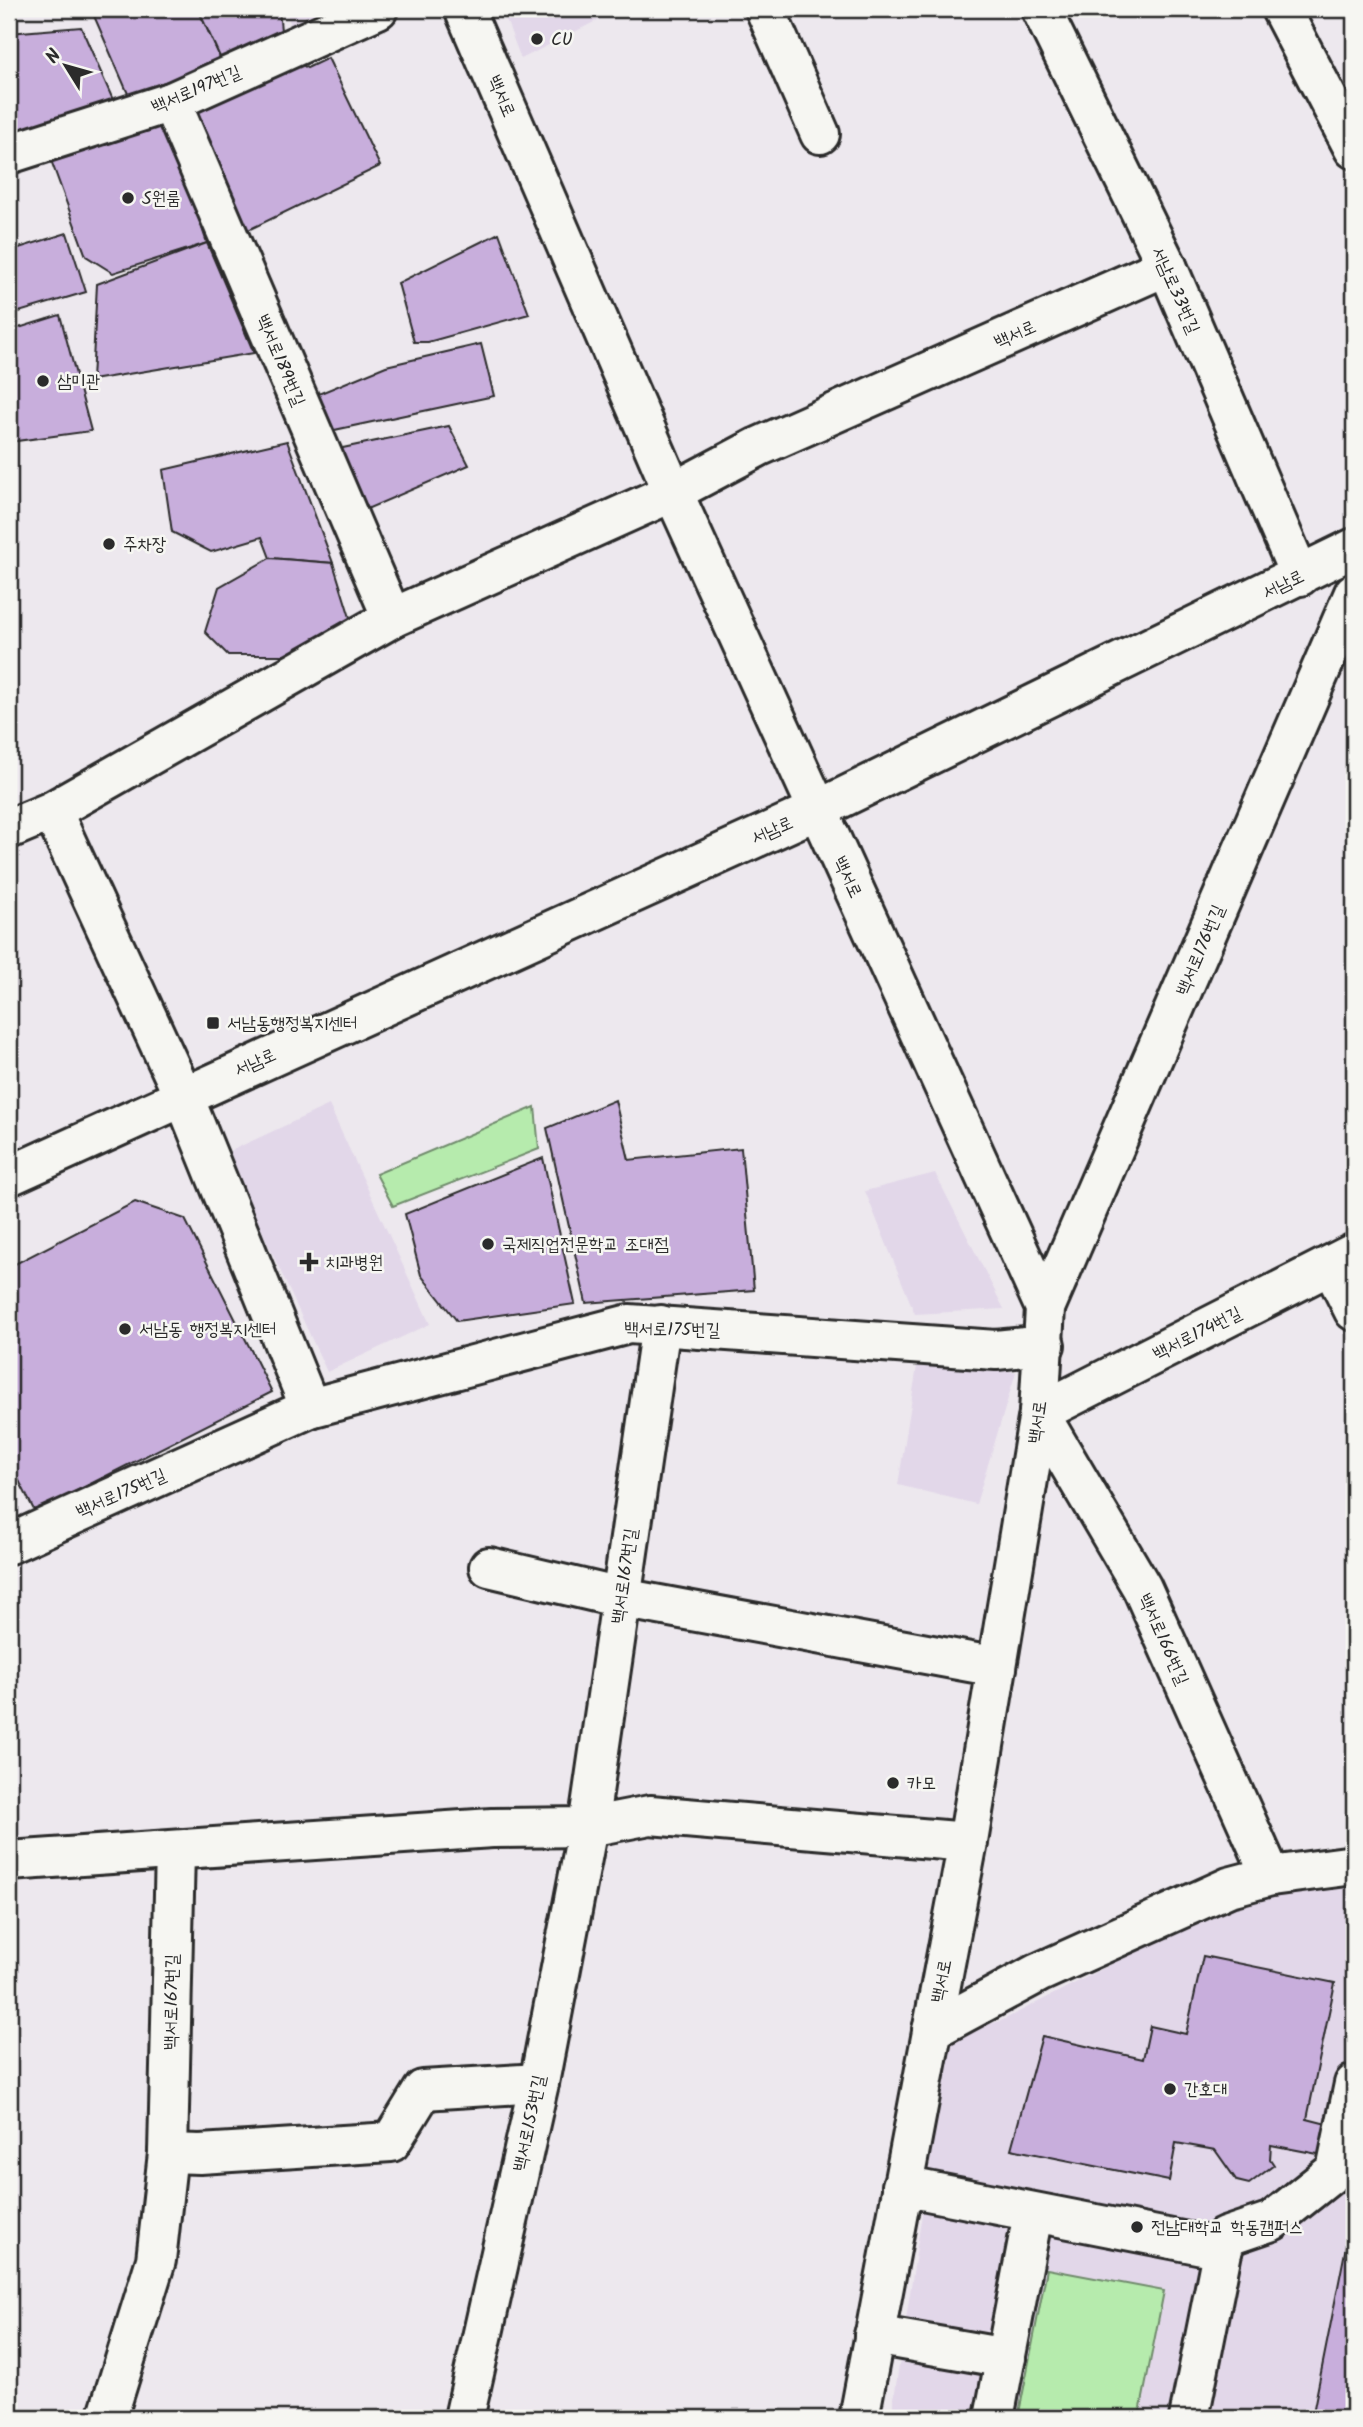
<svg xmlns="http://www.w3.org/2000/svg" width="1363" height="2427" font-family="Kalam,'Poor Story',sans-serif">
  <rect width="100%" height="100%" fill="#ede8ee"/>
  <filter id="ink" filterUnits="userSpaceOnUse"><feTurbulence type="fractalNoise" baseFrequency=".0143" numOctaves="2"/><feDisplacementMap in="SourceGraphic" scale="14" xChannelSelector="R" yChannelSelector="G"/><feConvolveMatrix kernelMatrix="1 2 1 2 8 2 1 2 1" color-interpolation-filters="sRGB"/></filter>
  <g filter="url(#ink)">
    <!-- built -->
    <g fill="#e2d7e9">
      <polygon points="286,9 348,9 293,34"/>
      <polygon points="502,9 595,9 600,19 521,59"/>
      <polygon points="329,1105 430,1324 327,1372 226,1153"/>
      <polygon points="935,1173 1004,1309 915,1314 865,1191"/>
      <polygon points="918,1360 1016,1372 976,1504 898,1485"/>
      <polygon points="1354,1882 1354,2418 891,2418 949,2036 1003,2020 1223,1907 1291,1890"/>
    </g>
    <!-- green -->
    <g fill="#b6ebad" stroke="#708b6c" stroke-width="2">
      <polygon points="535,1107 539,1149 393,1206 376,1174"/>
      <polygon points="1047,2269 1164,2291 1139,2418 1018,2418"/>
    </g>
    <!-- building -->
    <g fill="#c8aedc" stroke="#2b2b2b" stroke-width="2">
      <polygon points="91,9 198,9 225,68 132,103"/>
      <polygon points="198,9 279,9 282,42 225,68"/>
      <polygon points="81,27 117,109 11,141 9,33"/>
      <polygon points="328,58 380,166 240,234 189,115 294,59 307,68"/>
      <polygon points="164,115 207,243 113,273 86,256 48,152"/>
      <polygon points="67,233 86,292 9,315 9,251"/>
      <polygon points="499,233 529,314 428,342 414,342 398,283"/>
      <polygon points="207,243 254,353 92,380 97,284"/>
      <polygon points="60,315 91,431 9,442 9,331"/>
      <polygon points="481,344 494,396 325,432 311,397 386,366"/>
      <polygon points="449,426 469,465 360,512 333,450"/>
      <polygon points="287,441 333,563 270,558 262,537 211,552 172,532 163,470"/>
      <polygon points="270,558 333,563 353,627 304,655 228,655 205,632 219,587"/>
      <polygon points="615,1100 629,1160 741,1148 754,1290 586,1303 547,1128"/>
      <polygon points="543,1158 575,1304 457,1321 421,1275 405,1214"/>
      <polygon points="135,1202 185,1219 272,1392 35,1512 9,1461 9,1267"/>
      <polygon points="1203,1956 1335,1983 1307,2119 1354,2131 1354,2161 1271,2145 1270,2159 1274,2165 1249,2184 1237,2181 1215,2150 1176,2143 1169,2181 1011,2149 1042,2036 1143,2059 1150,2026 1186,2034"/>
      <polygon points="1354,2206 1354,2418 1312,2418"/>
    </g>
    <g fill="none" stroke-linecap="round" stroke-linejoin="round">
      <!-- minor casing -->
      <g stroke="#2b2b2b" stroke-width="44">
        <g id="minor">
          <polyline points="464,9 673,492 1045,1308 1039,1413 968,1842 859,2418"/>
          <polyline points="765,9 820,134"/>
          <polyline points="1041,9 1167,266 1300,576"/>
          <polyline points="171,102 392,618 673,492 758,447 1167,266"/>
          <polyline points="9,154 171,102 378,9"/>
          <polyline points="52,811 183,1095 310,1408"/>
          <polyline points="9,829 52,811 392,618"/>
          <polyline points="9,1176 817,810 1354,548"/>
          <polyline points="1331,1265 1354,1311"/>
          <polyline points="1045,1308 1354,593"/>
          <polyline points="9,1544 310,1408 629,1324 996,1350 1045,1345"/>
          <polyline points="489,1567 621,1598 997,1667"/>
          <polyline points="9,1861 492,1828 588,1827 650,1815 968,1842"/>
          <polyline points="1271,1876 1142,1588 1039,1413 1354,1253"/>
          <polyline points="932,2030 1038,1973 1229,1887 1271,1876 1354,1865"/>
          <polyline points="168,2153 200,2154 391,2142 423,2090 539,2083"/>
          <polyline points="902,2186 1223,2249"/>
          <polyline points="874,2335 1006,2358"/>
          <polyline points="107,2418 156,2260 168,2153 175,1850"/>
          <polyline points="464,2418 539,2083 588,1827 661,1325"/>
          <polyline points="994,2418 1033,2214"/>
          <polyline points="1189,2418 1225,2237 1272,2221 1336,2170 1354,2084"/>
        </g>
      </g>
      <!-- major casing -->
      <g stroke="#2b2b2b" stroke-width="44">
        <polyline id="major" points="1281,9 1354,149"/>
      </g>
      <!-- minor -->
      <use href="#minor" stroke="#f6f6f2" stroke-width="38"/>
      <!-- major -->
      <use href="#major" stroke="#f6f6f2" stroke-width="38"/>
    </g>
  </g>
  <!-- markers -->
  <g fill="#2b2b2b" stroke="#f6f6f2" stroke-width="2.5">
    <circle cx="537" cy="39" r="7"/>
    <circle cx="128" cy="198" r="7"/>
    <circle cx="43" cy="381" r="7"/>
    <circle cx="109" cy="544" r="7"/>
    <rect x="206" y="1016" width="14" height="14" rx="3.5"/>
    <circle cx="488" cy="1244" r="7"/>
    <path d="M305.5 1251.5h7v7h7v7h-7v7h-7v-7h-7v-7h7z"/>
    <circle cx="125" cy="1329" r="7"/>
    <circle cx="893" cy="1783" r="7"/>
    <circle cx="1170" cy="2089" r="7"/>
    <circle cx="1137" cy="2227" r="7"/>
  </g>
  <g text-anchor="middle" stroke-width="5" stroke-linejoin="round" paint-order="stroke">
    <!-- poi labels -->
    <g font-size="18" fill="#2b2b2b" stroke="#f6f6f2" text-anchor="start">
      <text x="551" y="45">CU</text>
      <text x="142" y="204">S원룸</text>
      <text x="57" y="387">삼미관</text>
      <text x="123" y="550">주차장</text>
      <text x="227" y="1029">서남동행정복지센터</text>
      <text x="502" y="1250">국제직업전문학교 조대점</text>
      <text x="325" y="1268">치과병원</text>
      <text x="139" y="1335">서남동 행정복지센터</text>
      <text x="907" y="1789">카모</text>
      <text x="1184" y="2095">간호대</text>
      <text x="1151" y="2233">전남대학교 학동캠퍼스</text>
    </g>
    <!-- street labels -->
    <g font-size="18" fill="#2b2b2b" stroke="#f6f6f2">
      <text transform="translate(196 89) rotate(-23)" y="6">백서로197번길</text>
      <text transform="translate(502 96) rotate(67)" y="6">백서로</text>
      <text transform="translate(1176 290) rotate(66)" y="6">서남로33번길</text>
      <text transform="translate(1015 334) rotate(-24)" y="6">백서로</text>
      <text transform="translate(281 360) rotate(67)" y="6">백서로189번길</text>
      <text transform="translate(1283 584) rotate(-26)" y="6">서남로</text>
      <text transform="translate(772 830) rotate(-24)" y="6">서남로</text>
      <text transform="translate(848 877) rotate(65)" y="6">백서로</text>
      <text transform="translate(1200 950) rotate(-67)" y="6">백서로176번길</text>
      <text transform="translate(255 1062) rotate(-24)" y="6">서남로</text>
      <text transform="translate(672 1329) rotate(1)" y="6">백서로175번길</text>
      <text transform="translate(1197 1333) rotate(-27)" y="6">백서로174번길</text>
      <text transform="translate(1037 1422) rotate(-82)" y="6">백서로</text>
      <text transform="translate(121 1493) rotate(-24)" y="6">백서로175번길</text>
      <text transform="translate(624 1576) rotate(-82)" y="6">백서로167번길</text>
      <text transform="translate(1164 1639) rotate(66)" y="6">백서로166번길</text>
      <text transform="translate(941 1981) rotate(-79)" y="6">백서로</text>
      <text transform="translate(171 2002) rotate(-89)" y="6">백서로167번길</text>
      <text transform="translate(529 2123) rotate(-78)" y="6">백서로153번길</text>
    </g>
  </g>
  <!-- margin -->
  <rect width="1363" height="2427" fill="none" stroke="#f6f6f2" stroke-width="35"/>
  <rect x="18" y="18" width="1328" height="2392" fill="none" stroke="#2b2b2b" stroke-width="2.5" filter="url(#ink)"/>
  <!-- north arrow -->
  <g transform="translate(66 66) rotate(307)" stroke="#f6f6f2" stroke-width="5" paint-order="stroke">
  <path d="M0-5L12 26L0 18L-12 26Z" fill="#2b2b2b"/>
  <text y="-10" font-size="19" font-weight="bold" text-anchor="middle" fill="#2b2b2b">N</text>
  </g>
</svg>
